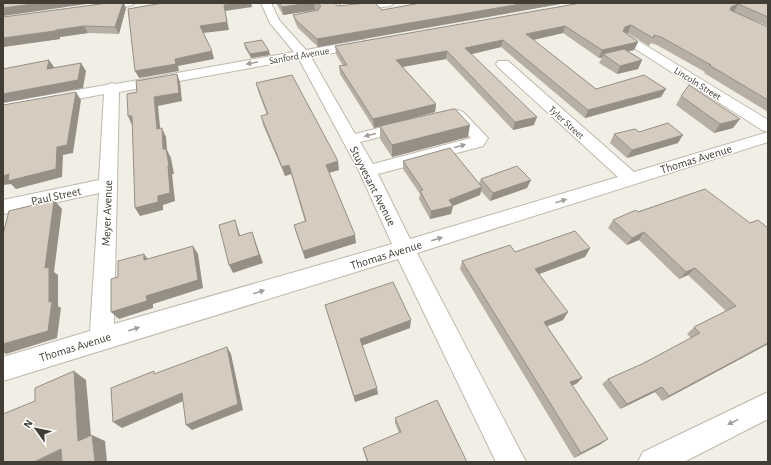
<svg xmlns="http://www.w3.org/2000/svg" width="771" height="465" font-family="'Alegreya Sans',sans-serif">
  <rect width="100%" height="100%" fill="#f1eee6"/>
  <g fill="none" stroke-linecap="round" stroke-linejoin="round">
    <!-- minor casing -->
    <g stroke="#bfb8ac" stroke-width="2">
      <g id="minor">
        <path d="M135 3C131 8 97 12 92 7L94 5Z"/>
        <path d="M261 3H271L279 20 306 50 362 40 366 41 368 44 366 47 311 57 355 134 406 121 412 123 414 126 412 129 360 142 373 164 471 138 454 120 444 119 441 116 444 113 458 110 463 112 488 138 483 146 378 174 410 239 618 177 498 67 496 64 498 61H508L634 172 768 132V142L417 253 526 462H496L398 259 3 381V357L90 331 99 193 3 214V200L99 180 104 94 3 113V103L106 85 112 83 116 84 294 52 270 23ZM299 59 359 171 392 244 114 324 119 92Z"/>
        <polygon points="338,3 355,4 395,3 390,6 353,11"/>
        <polygon points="627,34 768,120 768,132 762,130 623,41 621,38 623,35"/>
        <polygon points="768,392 768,419 684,462 638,462 643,452"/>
      </g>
    </g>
    <!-- minor -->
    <use href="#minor" fill="#fff" fill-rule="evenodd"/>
  </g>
  <!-- wall -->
  <g fill="#b7afa4">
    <polygon points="276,3 335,3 337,6 382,10 414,4 413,3 566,3 318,47 298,28 295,22 293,15 317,10 315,10 283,15"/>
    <polygon points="581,3 768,4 768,26 746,17 768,27 768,112 704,73 705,72 657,45 651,43 649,46 628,33 626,33 638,42 634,50 628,51 642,60 638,69 617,74 599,63 602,58 599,58 563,33 533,40 596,89 661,97 585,118 501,47 471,54 534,125 513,130 446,59 403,67 436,104 435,112 374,128 340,74 339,66 343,66 336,54 335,46"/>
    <polygon points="126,8 119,34 88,33 60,37 60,39 3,47 3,17"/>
    <polygon points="244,43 270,55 251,58 245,48"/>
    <polygon points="256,83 339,170 329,173 356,243 305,259 296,233 294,225 305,222 291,174 285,176 263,125 261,116 267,115 258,91"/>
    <polygon points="681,96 733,128 714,133 676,105"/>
    <polygon points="380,126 468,137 392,157 380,139"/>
    <polygon points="614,134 678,143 627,158 610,143"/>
    <polygon points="403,161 479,183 481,179 527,188 490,201 481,191 480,195 453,206 451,214 430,219 419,199 420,194 403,169"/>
    <polygon points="705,189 768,344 662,401 655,392 620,409 602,384 608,379 642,364 691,338 687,334 694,327 726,311 688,275 679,279 639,240 627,245 608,228 613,220"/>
    <polygon points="590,248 585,257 539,274 563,320 547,326 582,378 576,384 572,385 601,444 574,458 460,269 462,261 515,252"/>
    <polygon points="325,305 410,328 362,345 378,394 355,402 327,312"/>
    <polygon points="395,418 467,462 367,462 364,453 363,448 399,433 395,423"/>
  </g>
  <!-- shaded-wall -->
  <g fill="#958f86">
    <polygon points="40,3 94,3 3,16 3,8"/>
    <polygon points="123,3 124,3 126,8 119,34 115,27"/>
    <polygon points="233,3 251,3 252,7 225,11 229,30 203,33 200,26 224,5"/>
    <polygon points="309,3 314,3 315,10 283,15 282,7"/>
    <polygon points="526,3 566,3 318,47 317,39"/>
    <polygon points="738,4 734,12 726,15 731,7"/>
    <polygon points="631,25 628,33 622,34 625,27"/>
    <polygon points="84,26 88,33 60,37 60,39 3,47 3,38"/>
    <polygon points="565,26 563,33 524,42 526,34"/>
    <polygon points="503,40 501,47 464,56 465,48"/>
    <polygon points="638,42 634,50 606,57 603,54 602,58 599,58 602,50"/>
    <polygon points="212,51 214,59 178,66 179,71 139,78 135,71 175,59"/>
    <polygon points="269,51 270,55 251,58 250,54"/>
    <polygon points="447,51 446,59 396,68 396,60"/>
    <polygon points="49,60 54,67 52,77 47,69"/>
    <polygon points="642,60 638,69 617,74 620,66"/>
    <polygon points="81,63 86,71 83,88 3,103 3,94"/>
    <polygon points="177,74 180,82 182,101 158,106 161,138 157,129 154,97"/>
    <polygon points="666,89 661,97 585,118 588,110"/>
    <polygon points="76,92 81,100 73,153 63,155 62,177 16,189 11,184 3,185 3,176 57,147"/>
    <polygon points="436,104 435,112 374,128 373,119"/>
    <polygon points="128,116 132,116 132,125"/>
    <polygon points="537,117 534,125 513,130 515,122"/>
    <polygon points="740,119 733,128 714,133 720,124"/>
    <polygon points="470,125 468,137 392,157 392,145"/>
    <polygon points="162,128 166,137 167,150 171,158 174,174 172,174 175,201 163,205 163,210 140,216 135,208 158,196 163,149"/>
    <polygon points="683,135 678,143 627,158 632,150"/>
    <polygon points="338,161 339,170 327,173 326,165"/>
    <polygon points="289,165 291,174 285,176 282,167"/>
    <polygon points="531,180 527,188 490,201 493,193"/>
    <polygon points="482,187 480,195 453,206 451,214 430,219 431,211 449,200"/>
    <polygon points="54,200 62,209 54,272 58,275 58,306 61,308 57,338 6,354 3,352 3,344 45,268"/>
    <polygon points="235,220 243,244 239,236"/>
    <polygon points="252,232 263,263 233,273 229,265"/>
    <polygon points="644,232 639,240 627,245 632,238"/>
    <polygon points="355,235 356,243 305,259 303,251"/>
    <polygon points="193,246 198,254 203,288 153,304 153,308 119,319 111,312 146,296"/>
    <polygon points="590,248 585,257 531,277 535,269"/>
    <polygon points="144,254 150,262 144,260"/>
    <polygon points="695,268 688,275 679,279 686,272"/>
    <polygon points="568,312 563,320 540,329 544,322"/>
    <polygon points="411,320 410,328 361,346 360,339"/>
    <polygon points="768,343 768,344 662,401 669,396"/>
    <polygon points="227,347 231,354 243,410 192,430 186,425"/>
    <polygon points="74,371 86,380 92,447 78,441"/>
    <polygon points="582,378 576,384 564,389 570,382"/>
    <polygon points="662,387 655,392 620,409 627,404"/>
    <polygon points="377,388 378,394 355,402 354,396"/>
    <polygon points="182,393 188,399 122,428 113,422"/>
    <polygon points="92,435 105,441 107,462 95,462"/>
    <polygon points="608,439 601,444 574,458 581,453"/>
    <polygon points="61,449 62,462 34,462"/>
  </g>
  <!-- building -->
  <g fill="#d5ccbf" stroke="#958f86">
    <polygon points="3,3 40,3 3,8"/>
    <polygon points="108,3 123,3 115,27 84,26 56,30 55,31 3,38 3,17"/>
    <polygon points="163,3 233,3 224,5 227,22 200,26 212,51 175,59 176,64 135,71 128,9"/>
    <polygon points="279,3 309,3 282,7"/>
    <polygon points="316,3 335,3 337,6 366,3 375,3 382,10 421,3 526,3 317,39 297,21 293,15 318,10 321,6"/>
    <polygon points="581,3 765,3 768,4 768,17 738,4 731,7 730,10 768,27 768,100 709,65 711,65 661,37 654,35 653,38 631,25 625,27 623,31 638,42 602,50 565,26 526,34 596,89 644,75 666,89 588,110 503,40 465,48 537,117 515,122 447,51 396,60 436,104 373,119 339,66 347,65 335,46"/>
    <polygon points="262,40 269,51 250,54 244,43"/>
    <polygon points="624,49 642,60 620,66 603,54"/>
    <polygon points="49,60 47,69 81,63 78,80 3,94 3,69"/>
    <polygon points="177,74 179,93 154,97 157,129 162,128 163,149 166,149 169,165 168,165 170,193 158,196 158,202 135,208 132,116 128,116 127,94 137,92 136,81"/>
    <polygon points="292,75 338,161 326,165 355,235 303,251 294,225 306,221 289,165 282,167 261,116 268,114 256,83"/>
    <polygon points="689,85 740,119 720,124 681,96"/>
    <polygon points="76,92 67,145 57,147 56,169 8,181 9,174 3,176 3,105"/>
    <polygon points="453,109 455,109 470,125 392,145 380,126"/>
    <polygon points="668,123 683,135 632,150 614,134 635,129 639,132"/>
    <polygon points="450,148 482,187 449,200 453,206 431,211 420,191 423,190 403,161"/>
    <polygon points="517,166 531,180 493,193 481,179"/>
    <polygon points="705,189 750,223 758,220 768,228 768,343 669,396 662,387 627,404 608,379 642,364 700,333 694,327 736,306 695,268 686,272 644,232 632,238 613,220 636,210 638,212"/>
    <polygon points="54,200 45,268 49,267 49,302 52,301 48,331 3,344 3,234 9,211"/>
    <polygon points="235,220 239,236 252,232 259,255 229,265 219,225"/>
    <polygon points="575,231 590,248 535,269 568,312 544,322 582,378 570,382 608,439 581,453 462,261 510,245 515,252"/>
    <polygon points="193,246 198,280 146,296 147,301 111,312 111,279 118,277 118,261 144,254 144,260"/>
    <polygon points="393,282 411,320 360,339 377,388 354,396 325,305"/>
    <polygon points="227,347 238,404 186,425 182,393 113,422 111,388 154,371 154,374"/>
    <polygon points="74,371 78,441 92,435 95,462 62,462 61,449 34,462 3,462 3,414 35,401 35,388"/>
    <polygon points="437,400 467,462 368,462 363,448 401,432 395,418"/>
  </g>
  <!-- one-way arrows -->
  <defs><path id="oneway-solid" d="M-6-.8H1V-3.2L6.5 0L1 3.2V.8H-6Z"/></defs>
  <g fill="#a19e9a">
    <use href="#oneway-solid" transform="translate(252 63) rotate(170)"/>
    <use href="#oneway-solid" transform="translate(370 135) rotate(166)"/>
    <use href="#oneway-solid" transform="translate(460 146) rotate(-15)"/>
    <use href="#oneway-solid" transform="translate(561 201) rotate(-17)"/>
    <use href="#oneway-solid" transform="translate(437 239) rotate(-17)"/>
    <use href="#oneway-solid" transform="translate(259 292) rotate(-17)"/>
    <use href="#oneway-solid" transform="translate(134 329) rotate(-17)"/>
    <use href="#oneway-solid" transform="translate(733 422) rotate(154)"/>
  </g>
  <g text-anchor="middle" stroke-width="3" stroke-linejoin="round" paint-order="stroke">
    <!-- far-street labels -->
    <g font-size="10" fill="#433e35" stroke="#fff">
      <text transform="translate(299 55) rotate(-10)" y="4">Sanford Avenue</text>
      <text transform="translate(698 83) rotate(32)" y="4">Lincoln Street</text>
      <text transform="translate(567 122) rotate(42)" y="4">Tyler Street</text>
    </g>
    <!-- street labels -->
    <g font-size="12" fill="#433e35" stroke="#fff">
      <text transform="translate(696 159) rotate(-17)" y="4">Thomas Avenue</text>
      <text transform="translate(373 186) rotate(63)" y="4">Stuyvesant Avenue</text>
      <text transform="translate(56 196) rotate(-12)" y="4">Paul Street</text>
      <text transform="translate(107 213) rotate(-88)" y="4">Meyer Avenue</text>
      <text transform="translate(386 255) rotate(-17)" y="4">Thomas Avenue</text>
      <text transform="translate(75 347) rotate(-17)" y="4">Thomas Avenue</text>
    </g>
  </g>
  <!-- border -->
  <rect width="771" height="465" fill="none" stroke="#433e35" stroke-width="8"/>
  <!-- north arrow -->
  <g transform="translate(36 429) rotate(303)" stroke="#ffffff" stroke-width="3" paint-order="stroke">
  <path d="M0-3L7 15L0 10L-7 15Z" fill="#433e35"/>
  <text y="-6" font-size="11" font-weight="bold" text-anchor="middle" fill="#433e35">N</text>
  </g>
</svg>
